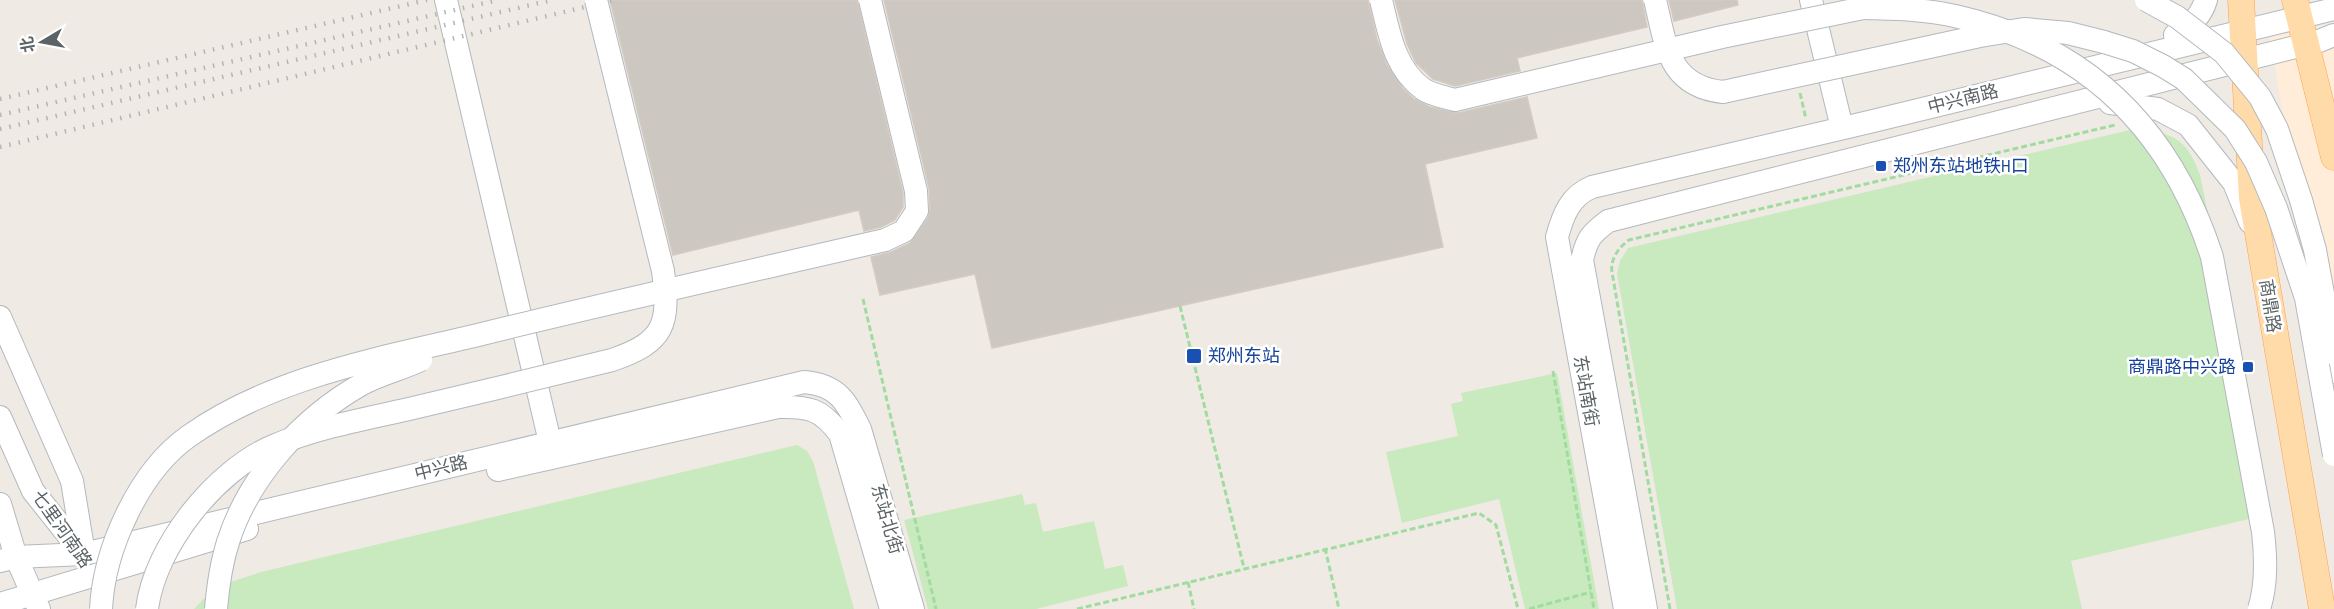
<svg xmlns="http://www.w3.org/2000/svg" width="2334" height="609" font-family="'PT Sans Narrow','Noto Sans SC',sans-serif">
  <rect width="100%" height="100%" fill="#f0eae4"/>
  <!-- commercial -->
  <polygon fill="#ffedd9" points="2334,23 2334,415 2270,37"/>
  <!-- green -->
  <g fill="#c9e9be">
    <path d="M2130 130C2170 132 2186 135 2200 175L2270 514 2071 561 2082 609H1677L1617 274 1620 261 1628 248Z"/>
    <polygon points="1557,373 1599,609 1525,609 1499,499 1402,523 1386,452 1458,436 1451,404 1463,401 1461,393"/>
    <polygon points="797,445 807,451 813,461 854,609 194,609 215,587 261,572"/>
    <polygon points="1022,494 1025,505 1036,503 1043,532 1094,521 1105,569 1123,565 1128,586 1036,609 928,609 904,520"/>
  </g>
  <!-- building -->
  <g fill="#cdc7c2" stroke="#d5cac1" stroke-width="1.5">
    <polygon points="610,0 857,0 903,193 903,207 895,220 881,227 864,231 859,210 673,255"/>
    <polygon points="884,0 1368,0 1377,40 1387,65 1403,89 1414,99 1430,107 1458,113 1527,97 1537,138 1425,164 1443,247 992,348 975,274 880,295 871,257 891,252 910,243 928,218 930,210 929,188"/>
    <polygon points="1395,0 1642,0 1647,27 1517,58 1520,71 1455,86 1433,79 1416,63 1407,44"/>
    <polygon points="1669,0 1737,0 1738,5 1674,21"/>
  </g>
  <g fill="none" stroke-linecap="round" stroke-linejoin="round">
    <!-- street casing -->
    <g stroke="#b4b9bc" stroke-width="18">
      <polyline id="street" points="2323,344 2334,375"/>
    </g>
    <!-- secondary casing -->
    <g stroke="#b2b9bd" stroke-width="24">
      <g id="secondary">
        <polyline points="446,0 550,442"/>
        <polyline points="1811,0 1842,128"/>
        <path d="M2175 35C2190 27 2201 17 2206 0"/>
        <polyline points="2110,103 2158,109 2188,125 2234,183 2250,222"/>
        <polyline points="0,317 72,481 84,554"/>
        <polyline points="0,417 33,491 83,554"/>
        <path d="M498 470 778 407C809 406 821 409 840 434L891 609"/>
        <polyline points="0,504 16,557 39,609"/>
        <path d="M0 561 16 557 84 554 804 382C838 385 846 401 860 429L913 609"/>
        <polyline points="0,604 247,529"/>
        <path d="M1625 609 1557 237C1563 215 1570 196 1592 187L1869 122 2334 9"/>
        <path d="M1646 609 1582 260C1587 238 1591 234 1608 221L2319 41 2334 35"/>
      </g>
    </g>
    <!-- primary casing -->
    <g stroke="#fea04e" stroke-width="27">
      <g id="primary">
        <polyline points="2241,0 2252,198 2322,609"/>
        <polyline points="2295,0 2334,157"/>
      </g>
    </g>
    <!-- path -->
    <g stroke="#a0dca0" stroke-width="3" stroke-dasharray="6 3" stroke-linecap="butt">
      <polyline points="1800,93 1806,119"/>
      <polyline points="863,299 936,609"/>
      <polyline points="1180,306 1244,568"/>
      <polyline points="1553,371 1594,609"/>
      <polyline points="1325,548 1339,609"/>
      <polyline points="1188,582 1194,609"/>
      <polyline points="1077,609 1479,513 1496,525 1518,609"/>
      <polyline points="1529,609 1591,592"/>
      <path d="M1670 609 1612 272C1610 259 1619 247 1629 240L2115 125"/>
    </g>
    <!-- street -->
    <use href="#street" stroke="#fff" stroke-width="16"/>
    <!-- secondary -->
    <use href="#secondary" stroke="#fff" stroke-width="22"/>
    <!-- primary -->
    <use href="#primary" stroke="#ffdba9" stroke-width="26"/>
    <!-- rail -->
    <g stroke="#b3b4b5" stroke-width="4.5" stroke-dasharray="1.5 8" stroke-linecap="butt">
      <polyline points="0,99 427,0"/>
      <polyline points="0,115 498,0"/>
      <polyline points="0,129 552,0"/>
      <polyline points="0,147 614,0"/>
    </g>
    <!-- secondary-bridge casing -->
    <g stroke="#b2b9bd" stroke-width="24" stroke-linecap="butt">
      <g id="secondary-bridge">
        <path d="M1381 0C1389 32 1394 68 1423 89 1431 95 1445 97 1455 100L1722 37 1878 5"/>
        <path d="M1655 0C1666 45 1668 86 1723 92L1980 36 2024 29 2068 33 2104 42 2133 51 2163 66 2184 79 2235 129 2256 162 2276 208 2306 298 2334 455"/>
        <polyline points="2146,0 2177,17 2224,53 2260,97 2277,129 2301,200 2315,250 2334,354"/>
        <path d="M1864 8C1894 9 1925 9 1955 16 2088 46 2171 130 2212 257L2263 532C2266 558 2267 584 2259 609"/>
        <path d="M101 609C104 549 139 471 189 436 274 376 382 358 482 334 616 301 751 271 885 240L904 231 917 211 916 191 870 0"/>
        <path d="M147 609C155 546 215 471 273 446 316 428 364 419 409 409 477 393 544 377 612 360 665 342 670 324 663 271L596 0"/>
        <path d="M216 609C218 586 221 564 228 542 249 476 302 418 362 384 380 374 402 369 421 360"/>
      </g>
    </g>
    <!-- secondary-bridge -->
    <use href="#secondary-bridge" stroke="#fff" stroke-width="22"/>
  </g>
  <!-- markers -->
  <g fill="#1a4fb4" stroke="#fff" stroke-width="2">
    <rect x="1875" y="160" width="12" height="12" rx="3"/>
    <rect x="1186" y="348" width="16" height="16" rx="3"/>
    <rect x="2242" y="361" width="12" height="12" rx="3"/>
  </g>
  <g text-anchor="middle" stroke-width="5" stroke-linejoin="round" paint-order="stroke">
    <!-- street labels -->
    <g font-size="18" fill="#5b6366" stroke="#fff">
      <text transform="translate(1963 99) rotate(-14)" y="6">中兴南路</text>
      <text transform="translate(2270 306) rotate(81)" y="6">商鼎路</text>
      <text transform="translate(1586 391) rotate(80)" y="6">东站南街</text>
      <text transform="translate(441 468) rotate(-14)" y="6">中兴路</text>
      <text transform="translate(887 519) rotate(74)" y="6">东站北街</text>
      <text transform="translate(62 529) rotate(55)" y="6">七里河南路</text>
    </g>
    <!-- transit labels -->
    <g font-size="18" fill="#164399" stroke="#fff" text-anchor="start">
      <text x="1893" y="172">郑州东站地铁H口</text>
      <text x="1208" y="362">郑州东站</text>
      <text x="2236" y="373" text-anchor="end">商鼎路中兴路</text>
    </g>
  </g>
  <!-- north arrow -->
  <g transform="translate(42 42) rotate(260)" stroke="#ffffff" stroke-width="4.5" paint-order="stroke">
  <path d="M0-4.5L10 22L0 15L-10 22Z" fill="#5b6366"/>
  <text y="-9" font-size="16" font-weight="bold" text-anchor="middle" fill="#5b6366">北</text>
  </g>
</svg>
